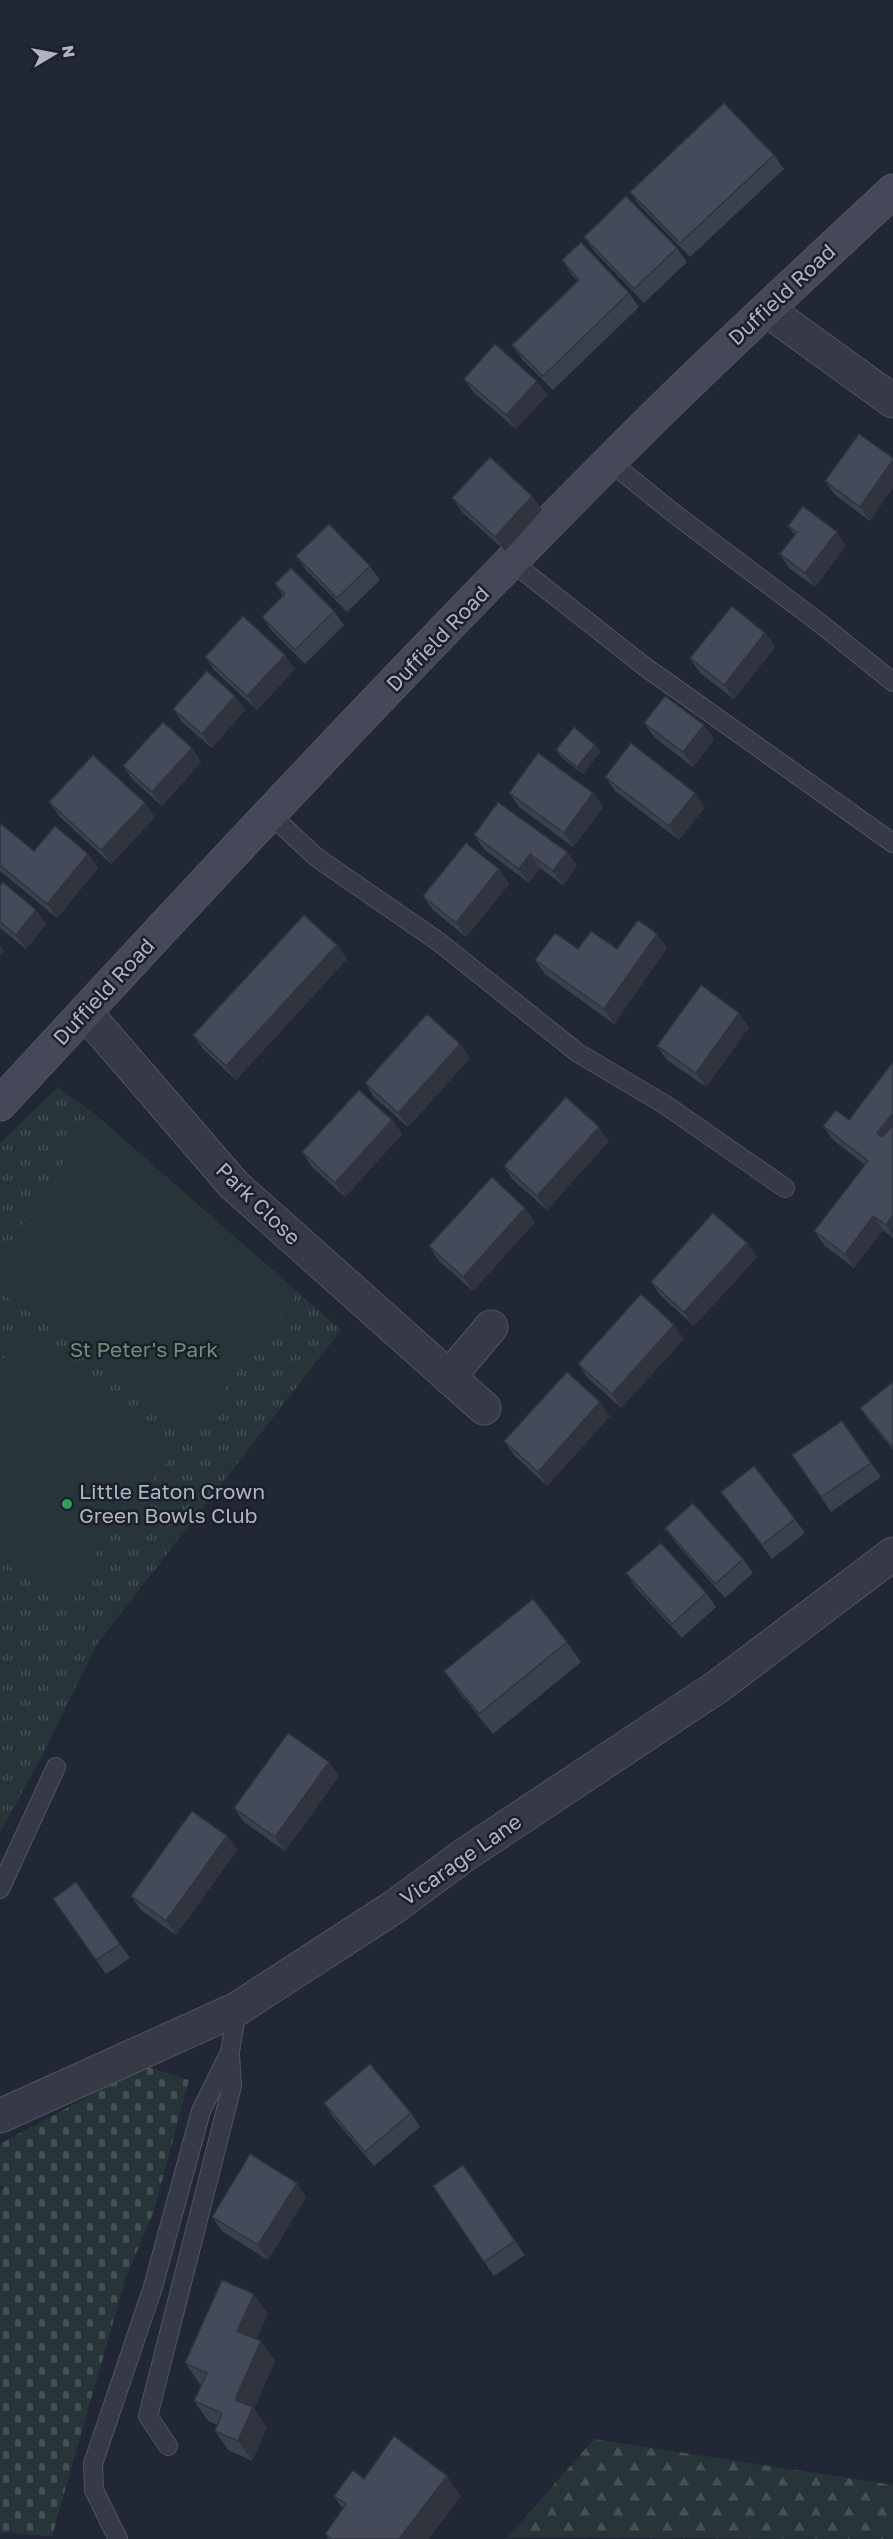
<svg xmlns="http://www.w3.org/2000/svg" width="893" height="2539" font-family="'Golos Text',sans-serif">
  <defs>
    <pattern id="grass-tufts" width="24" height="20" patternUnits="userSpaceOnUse" patternTransform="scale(1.5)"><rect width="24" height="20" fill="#273539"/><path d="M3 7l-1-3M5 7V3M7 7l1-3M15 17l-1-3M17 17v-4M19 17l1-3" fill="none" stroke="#445054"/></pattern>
    <pattern id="forest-firs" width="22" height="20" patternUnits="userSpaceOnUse" patternTransform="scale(1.5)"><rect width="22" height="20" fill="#273539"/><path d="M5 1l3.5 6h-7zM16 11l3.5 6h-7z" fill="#445054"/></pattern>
    <pattern id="cemetery-stones" width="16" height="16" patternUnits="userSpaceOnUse" patternTransform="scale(1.5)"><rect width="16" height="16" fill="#273539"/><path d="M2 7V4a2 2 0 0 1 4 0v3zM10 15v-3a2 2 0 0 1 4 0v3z" fill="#445054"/></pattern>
  </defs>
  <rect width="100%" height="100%" fill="#222735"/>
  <!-- grass -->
  <polygon fill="url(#grass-tufts)" points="58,1087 96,1115 341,1330 97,1644 42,1756 0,1833 0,1143"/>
  <!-- forest -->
  <polygon fill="url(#forest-firs)" points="594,2439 893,2485 893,2539 508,2537"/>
  <!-- cemetery -->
  <polygon fill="url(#cemetery-stones)" points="145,2066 189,2080 154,2211 126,2277 52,2536 0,2532 0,2192 4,2188 0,2183 0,2144"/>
  <!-- pitch -->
  <g fill="#273539">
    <polygon points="96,1115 298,1292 186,1440 62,1332 0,1293 0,1258"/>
    <polygon points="24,1331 176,1451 57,1603 0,1558 0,1363"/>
  </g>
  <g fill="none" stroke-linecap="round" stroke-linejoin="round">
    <!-- lane casing -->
    <g stroke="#505460" stroke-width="20">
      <g id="lane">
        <polyline points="609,461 676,515 821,624 893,682"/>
        <polyline points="512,562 644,666 893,843"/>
        <polyline points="270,814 316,857 439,942 578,1053 664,1104 785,1188"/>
        <polyline points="0,1889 56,1767"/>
        <polyline points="168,2446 148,2416 232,2086 230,2054"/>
        <polyline points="118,2539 94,2490 93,2464 153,2287 201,2111 230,2052 237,2009"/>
      </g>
    </g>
    <!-- street casing -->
    <g stroke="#505460" stroke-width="35">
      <g id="street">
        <polyline points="767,310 893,401"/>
        <polyline points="85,1012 234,1185 484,1408"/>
        <polyline points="449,1377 491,1327"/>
        <polyline points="0,2116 237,2009 394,1907 463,1856 717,1687 893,1554"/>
      </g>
    </g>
    <!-- secondary casing -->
    <g stroke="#505460" stroke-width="35">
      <path id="secondary" d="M0 1104C200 887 402 670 610 461 702 368 798 280 893 191"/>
    </g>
    <!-- lane -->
    <use href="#lane" stroke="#353a46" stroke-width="18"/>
    <!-- street -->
    <use href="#street" stroke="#353a46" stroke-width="33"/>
    <!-- secondary -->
    <use href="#secondary" stroke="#444858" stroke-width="33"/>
  </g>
  <!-- wall -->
  <g fill="#3a404d">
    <polygon points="774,155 784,169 690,257 640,206 630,192"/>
    <polygon points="584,237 677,248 687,262 644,303 594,251"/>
    <polygon points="562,260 629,293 639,307 553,390 522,359 512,345 578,281 572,275"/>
    <polygon points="464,379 537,381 547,395 516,429 474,393"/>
    <polygon points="859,434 870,521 835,495 825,481"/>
    <polygon points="532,496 542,510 505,551 462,512 452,498"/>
    <polygon points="788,526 846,546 815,587 789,568 780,554 795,535"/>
    <polygon points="296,556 370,566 380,580 347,612 306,570"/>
    <polygon points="275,584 334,611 344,625 305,664 272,631 262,617 283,596"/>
    <polygon points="765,633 775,647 734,699 700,673 690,658"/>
    <polygon points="205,657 295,669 257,710 215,671"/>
    <polygon points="235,696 245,710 212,748 183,723 173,709"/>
    <polygon points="644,723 704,725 714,739 693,767 654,737"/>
    <polygon points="595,745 600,752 583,774 561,757 556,750"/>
    <polygon points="192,748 201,762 162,806 133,780 123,766"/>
    <polygon points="605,777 705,807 679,840 615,791"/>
    <polygon points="509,793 593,793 603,807 573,847 519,807"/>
    <polygon points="49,802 155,817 111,864 59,816"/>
    <polygon points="0,825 34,851 88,854 98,868 57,918 0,871"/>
    <polygon points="474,835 567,852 577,866 563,885 540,868 529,883 484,849"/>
    <polygon points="499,869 509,884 466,937 433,910 423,896"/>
    <polygon points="0,886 46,924 26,949 0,928"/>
    <polygon points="337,945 347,959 236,1080 203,1049 193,1035"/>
    <polygon points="667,948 614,1024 545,974 535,960 617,949"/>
    <polygon points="749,1027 706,1087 667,1060 657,1046"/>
    <polygon points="470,1058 408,1127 374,1097 365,1083"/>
    <polygon points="893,1062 893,1238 883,1230 854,1268 824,1245 814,1231 865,1165 833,1140 823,1126 849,1120"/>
    <polygon points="392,1120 402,1134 345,1197 312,1167 302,1152"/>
    <polygon points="609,1141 547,1210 513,1180 504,1166"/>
    <polygon points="535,1222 473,1291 439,1261 429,1246"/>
    <polygon points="757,1257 694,1326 661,1296 651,1282"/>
    <polygon points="684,1339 621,1408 588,1378 578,1364"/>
    <polygon points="893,1382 893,1450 870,1422 860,1408"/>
    <polygon points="610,1416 547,1486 514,1455 504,1441"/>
    <polygon points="842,1421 881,1477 831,1512 792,1455"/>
    <polygon points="721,1492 795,1519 805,1533 772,1559"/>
    <polygon points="665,1528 743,1559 753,1573 725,1598 675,1542"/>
    <polygon points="626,1573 706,1593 716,1607 682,1638 636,1588"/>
    <polygon points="567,1642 581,1662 493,1734 458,1691 444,1671"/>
    <polygon points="329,1762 339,1776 285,1851 244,1822 234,1808"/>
    <polygon points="227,1836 237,1850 176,1935 141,1910 131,1896"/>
    <polygon points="76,1882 130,1958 106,1974 53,1899"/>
    <polygon points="324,2103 411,2113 420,2127 374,2166 333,2117"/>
    <polygon points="463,2165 525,2255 494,2276 433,2186"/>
    <polygon points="297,2183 306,2197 268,2260 222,2231 212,2217"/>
    <polygon points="268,2314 256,2339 261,2341 275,2361 254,2409 267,2427 252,2461 228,2450 215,2431 217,2425 208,2421 194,2401 202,2384 199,2383 185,2363"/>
    <polygon points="364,2479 461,2496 428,2539 328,2539 325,2534 343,2509 334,2496"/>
  </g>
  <!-- shaded-wall -->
  <g fill="#30343e">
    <polygon points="537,381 547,395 516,429 506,415"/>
    <polygon points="893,460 893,488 870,521 860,507"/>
    <polygon points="532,496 542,510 505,551 495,537"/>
    <polygon points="837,532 846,546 815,587 805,573"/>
    <polygon points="765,633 775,647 734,699 724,685"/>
    <polygon points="285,655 295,669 257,710 247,696"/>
    <polygon points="235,696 245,710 212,748 202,734"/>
    <polygon points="704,725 714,739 693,767 683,752"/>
    <polygon points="595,745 600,752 583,774 577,767"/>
    <polygon points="192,748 201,762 162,806 152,792"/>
    <polygon points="593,793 603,807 573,847 564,833"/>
    <polygon points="695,793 705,807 679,840 669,826"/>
    <polygon points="145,803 155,817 111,864 101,850"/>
    <polygon points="567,852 577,866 563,885 553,871"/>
    <polygon points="88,854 98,868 57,918 47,904"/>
    <polygon points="530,854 540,868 529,883 519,869"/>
    <polygon points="499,869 509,884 466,937 456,923"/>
    <polygon points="36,910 46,924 26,949 16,935"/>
    <polygon points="657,934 667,948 614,1024 604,1009"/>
    <polygon points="0,945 5,951 0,956"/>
    <polygon points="337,945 347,959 236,1080 226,1066"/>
    <polygon points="739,1013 749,1027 706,1087 696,1073"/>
    <polygon points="460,1044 470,1058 408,1127 398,1113"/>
    <polygon points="893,1113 893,1140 887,1147 877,1133"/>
    <polygon points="392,1120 402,1134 345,1197 335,1183"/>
    <polygon points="599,1127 609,1141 547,1210 537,1196"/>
    <polygon points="525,1208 535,1222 473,1291 463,1277"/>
    <polygon points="873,1216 883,1230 854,1268 845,1254"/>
    <polygon points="893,1216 893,1236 886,1225"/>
    <polygon points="747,1243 757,1257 694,1326 684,1312"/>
    <polygon points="674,1325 684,1339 621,1408 612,1394"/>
    <polygon points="600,1402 610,1416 547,1486 538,1472"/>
    <polygon points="329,1762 339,1776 285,1851 275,1837"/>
    <polygon points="227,1836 237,1850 176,1935 166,1921"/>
    <polygon points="297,2183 306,2197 268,2260 258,2245"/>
    <polygon points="254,2294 268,2314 251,2351 237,2331"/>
    <polygon points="261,2341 275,2361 254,2409 267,2427 252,2461 238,2441 235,2400"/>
    <polygon points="447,2476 461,2496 428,2539 399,2539"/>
  </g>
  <!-- building -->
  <g fill="#444a59" stroke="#30343e" stroke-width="1.5">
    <polygon points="724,103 774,155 680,243 630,192"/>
    <polygon points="626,196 677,248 634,289 584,237"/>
    <polygon points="581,242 629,293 543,376 512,345 579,280 562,260"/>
    <polygon points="495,344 537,381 506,415 464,379"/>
    <polygon points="859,434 893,458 893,460 860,507 825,481"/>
    <polygon points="490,457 532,496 495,537 452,498"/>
    <polygon points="803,506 837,532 805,573 780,554 797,532 788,526"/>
    <polygon points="329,524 370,566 337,598 296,556"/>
    <polygon points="291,568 334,611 295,650 262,617 285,594 275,584"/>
    <polygon points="732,606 765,633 724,685 690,658"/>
    <polygon points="243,616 285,655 247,696 205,657"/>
    <polygon points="207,671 235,696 202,734 173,709"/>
    <polygon points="665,696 704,725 683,752 644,723"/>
    <polygon points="163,722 192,748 152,792 123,766"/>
    <polygon points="574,727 595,745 577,767 556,750"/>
    <polygon points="631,743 695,793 669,826 605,777"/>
    <polygon points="538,753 593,793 564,833 509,793"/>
    <polygon points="93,755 145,803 101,850 49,802"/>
    <polygon points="498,802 567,852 553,871 530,854 519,869 474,835"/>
    <polygon points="1,824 34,851 55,826 88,854 47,904 0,865 0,825"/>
    <polygon points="466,843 499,869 456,923 423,896"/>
    <polygon points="3,882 36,910 16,935 0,922 0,886"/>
    <polygon points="304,915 337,945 226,1066 193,1035"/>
    <polygon points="638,920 657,934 604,1009 535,960 555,933 578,949 591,931 617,949"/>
    <polygon points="701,985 739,1013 696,1073 657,1046"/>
    <polygon points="427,1014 460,1044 398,1113 365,1083"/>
    <polygon points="893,1062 893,1113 877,1133 882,1137 893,1125 893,1216 886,1225 873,1216 845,1254 814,1231 868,1161 823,1126 836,1110 849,1120"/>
    <polygon points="359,1090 392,1120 335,1183 302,1152"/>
    <polygon points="566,1097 599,1127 537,1196 504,1166"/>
    <polygon points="492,1177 525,1208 463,1277 429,1246"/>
    <polygon points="713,1213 747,1243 684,1312 651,1282"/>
    <polygon points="641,1294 674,1325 612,1394 578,1364"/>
    <polygon points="567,1372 600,1402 538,1472 504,1441"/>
    <polygon points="893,1382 893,1447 892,1447 860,1408"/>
    <polygon points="842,1421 871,1463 821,1497 792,1455"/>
    <polygon points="754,1466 795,1519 762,1545 721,1492"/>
    <polygon points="693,1503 743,1559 715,1584 665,1528"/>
    <polygon points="661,1543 706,1593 672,1624 626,1573"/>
    <polygon points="533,1599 567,1642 479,1714 444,1671"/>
    <polygon points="288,1733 329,1762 275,1837 234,1808"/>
    <polygon points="192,1811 227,1836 166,1921 131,1896"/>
    <polygon points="76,1882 120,1944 96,1960 53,1899"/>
    <polygon points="370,2064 411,2113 365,2152 324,2103"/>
    <polygon points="250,2154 297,2183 258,2245 212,2217"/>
    <polygon points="463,2165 515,2241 484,2262 433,2186"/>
    <polygon points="222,2280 254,2294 237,2331 261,2341 235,2400 253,2407 238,2441 215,2431 222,2413 194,2401 207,2373 185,2363"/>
    <polygon points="394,2436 447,2476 399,2539 332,2539 325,2534 346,2504 334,2496 353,2470 364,2479"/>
  </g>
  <!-- markers -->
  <circle fill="#2e9e5b" stroke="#1b1f2a" stroke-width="2" cx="67" cy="1504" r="6"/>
  <g text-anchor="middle" stroke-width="5" stroke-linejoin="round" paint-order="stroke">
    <!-- street labels -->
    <g font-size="21" fill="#b0b4c2" stroke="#1b1f2a">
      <text transform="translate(782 295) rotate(-43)" y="7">Duffield Road</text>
      <text transform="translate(438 639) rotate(-46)" y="7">Duffield Road</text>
      <text transform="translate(104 992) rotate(-47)" y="7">Duffield Road</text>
      <text transform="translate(258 1204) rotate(44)" y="7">Park Close</text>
      <text transform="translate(461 1860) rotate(-35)" y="7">Vicarage Lane</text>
    </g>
    <!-- park labels -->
    <g font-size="21" fill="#6a9078" stroke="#1b1f2a">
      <text x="144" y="1357">St Peter's Park</text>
    </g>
    <!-- poi labels -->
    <g font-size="21" fill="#b0b4c2" stroke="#1b1f2a" text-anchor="start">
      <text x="79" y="1499">Little Eaton Crown<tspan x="79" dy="24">Green Bowls Club</tspan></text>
    </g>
  </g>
  <!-- north arrow -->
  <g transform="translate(54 54) rotate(80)" stroke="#1b1f2a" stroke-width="4.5" paint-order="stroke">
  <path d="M0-4.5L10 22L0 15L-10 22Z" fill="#b0b4c2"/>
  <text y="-9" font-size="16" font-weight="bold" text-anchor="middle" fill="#b0b4c2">N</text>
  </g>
</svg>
